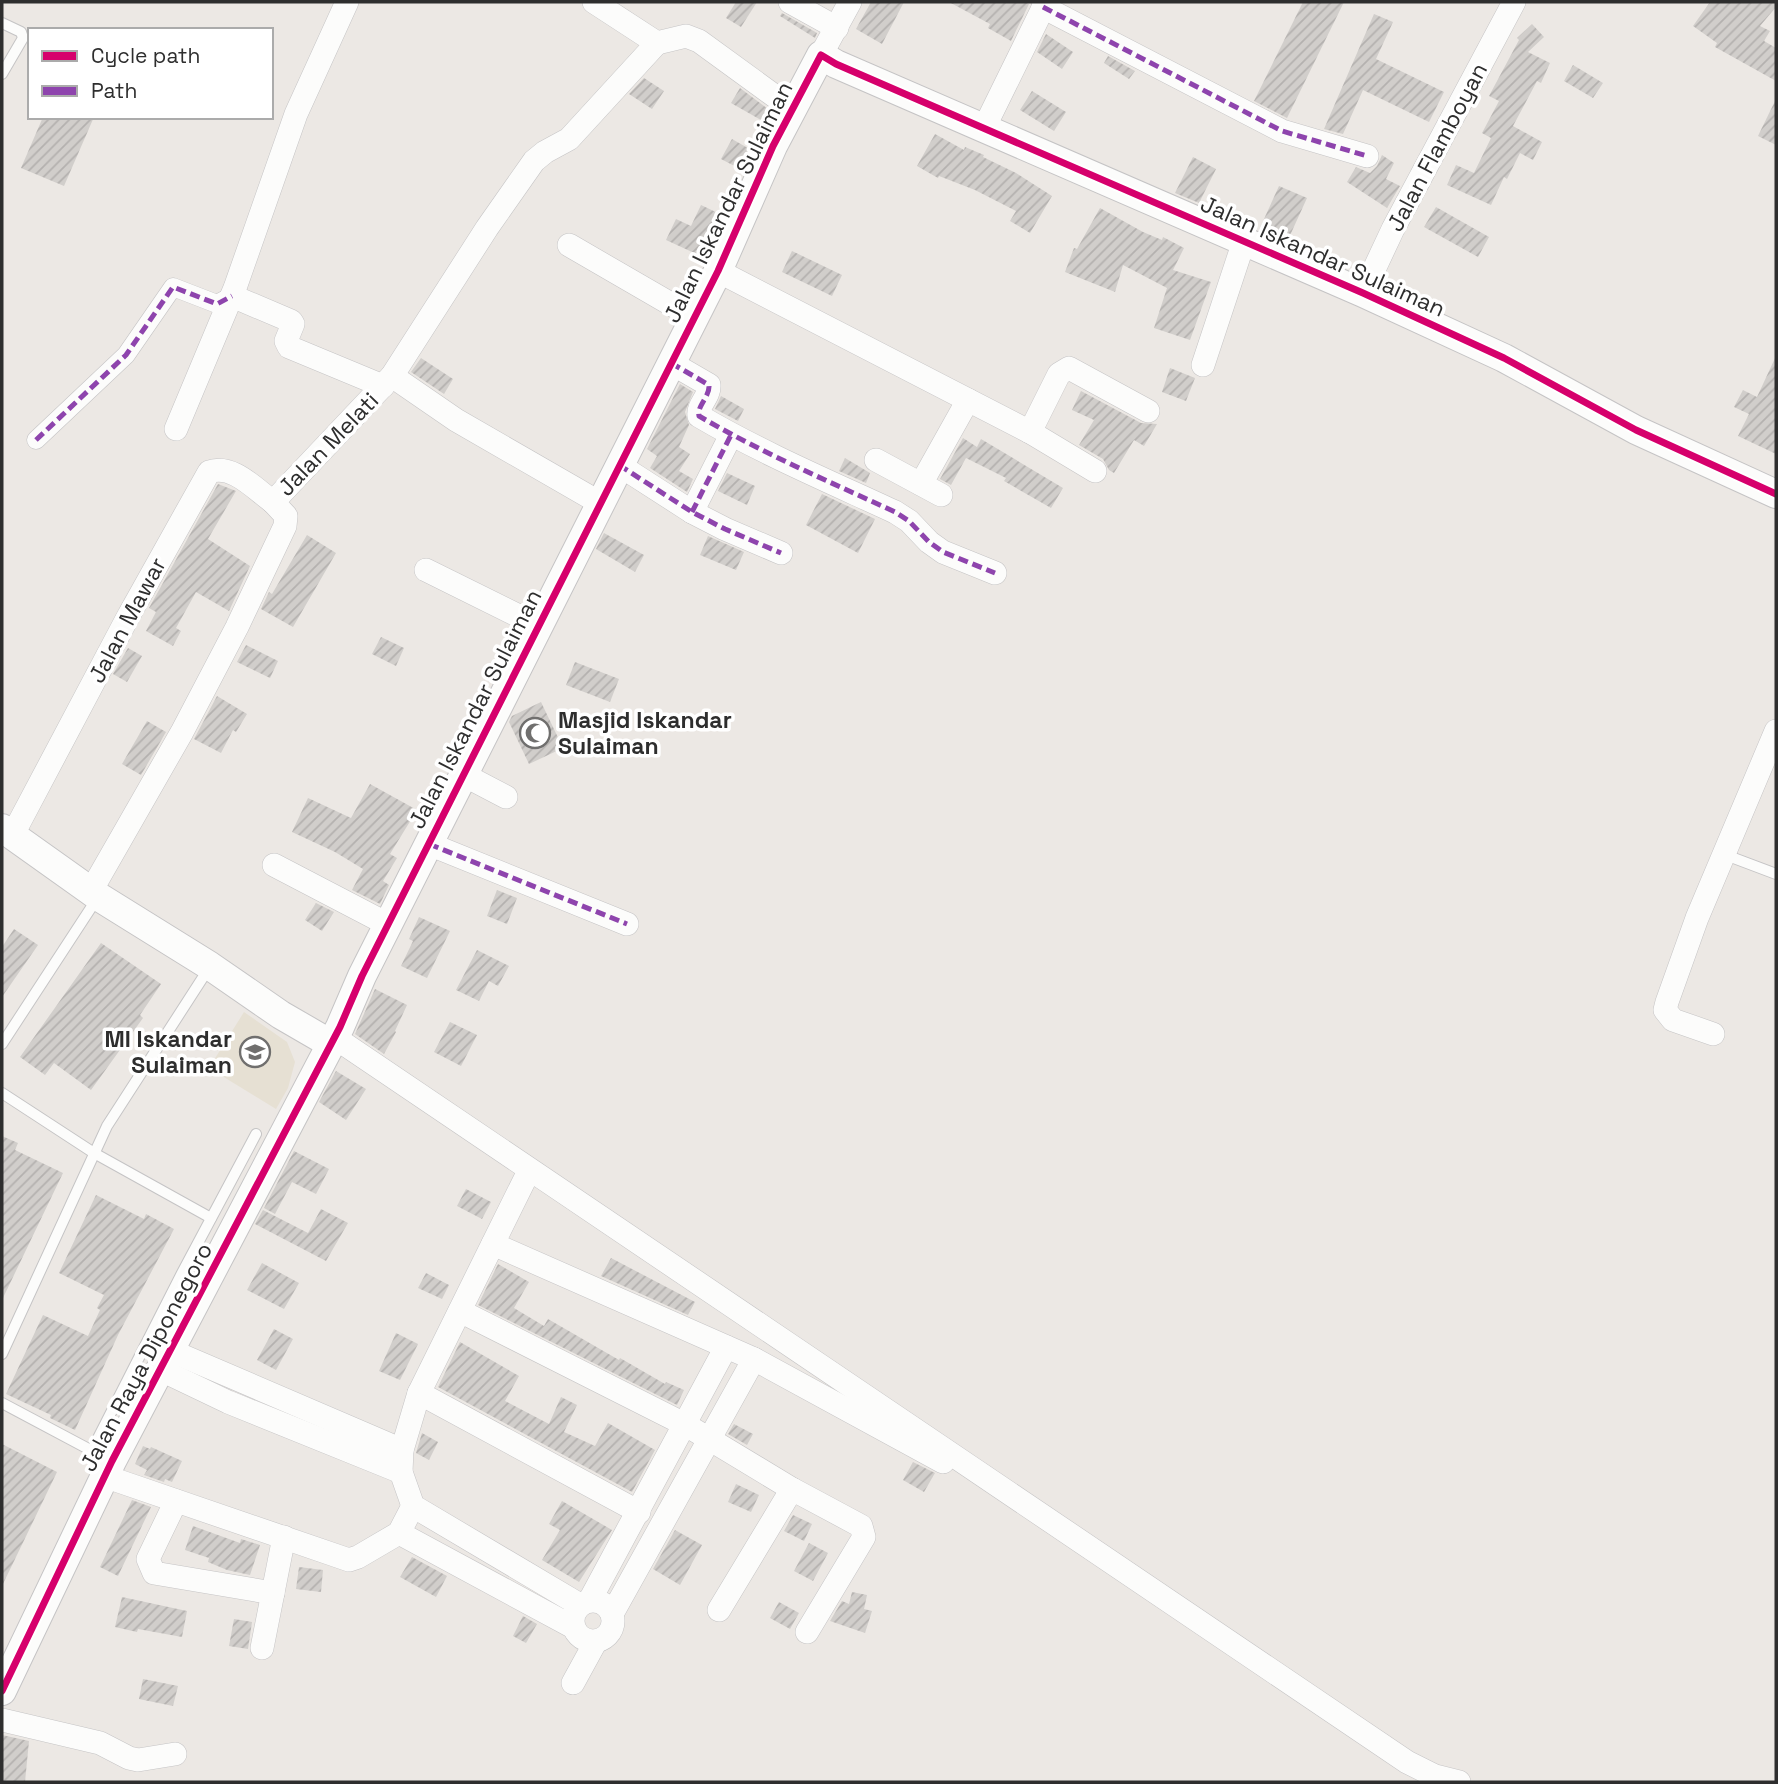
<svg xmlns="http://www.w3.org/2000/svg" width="1778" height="1784" font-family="'Space Grotesk',sans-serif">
  <defs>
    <pattern id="building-hatch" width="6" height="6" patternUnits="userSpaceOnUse" patternTransform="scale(1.75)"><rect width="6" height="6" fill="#d1cecb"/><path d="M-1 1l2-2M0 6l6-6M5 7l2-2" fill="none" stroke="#b4b1af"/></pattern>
  </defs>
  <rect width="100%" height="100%" fill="#ece8e4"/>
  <!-- education -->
  <polygon fill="#e6e0d3" points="244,1012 287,1042 295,1062 288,1088 276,1109 209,1068"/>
  <!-- building -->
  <g fill="url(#building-hatch)">
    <polygon points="736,2 757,2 741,27 726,18"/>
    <polygon points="871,2 904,2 882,44 856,29"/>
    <polygon points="949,2 1025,2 1029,4 1011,41 988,28 990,24"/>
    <polygon points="1303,2 1344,2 1287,118 1254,101"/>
    <polygon points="1710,2 1776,2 1776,7 1760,26 1770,31 1764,41 1776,48 1776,81 1715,47 1717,43 1693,26"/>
    <polygon points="782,13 817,33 815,38 780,16"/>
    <polygon points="1374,14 1393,22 1376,59 1444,92 1429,122 1363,90 1343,134 1324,129"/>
    <polygon points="1532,24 1544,37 1528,52 1550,63 1541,83 1537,81 1513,126 1542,142 1533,160 1520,153 1507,179 1504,177 1491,205 1447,185 1456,165 1474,173 1491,138 1482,133 1499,101 1489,96 1519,40 1517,38"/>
    <polygon points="1046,34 1073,52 1062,69 1037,52"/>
    <polygon points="1108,56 1135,71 1129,79 1104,63"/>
    <polygon points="1573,65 1603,83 1593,98 1564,81"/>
    <polygon points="644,78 664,91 652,109 629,94"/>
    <polygon points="740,88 772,112 766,123 731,103"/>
    <polygon points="1032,91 1066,112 1054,131 1020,110"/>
    <polygon points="1776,99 1776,145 1758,136"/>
    <polygon points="43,117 94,117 64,186 21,168"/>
    <polygon points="935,134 964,150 965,147 984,155 983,157 1016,173 1052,196 1030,233 1010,221 1016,211 975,190 939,176 938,178 917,166"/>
    <polygon points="732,139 753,151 744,171 721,159"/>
    <polygon points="1382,155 1394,163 1386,179 1400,186 1387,208 1347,182 1356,167 1370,173 1377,166"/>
    <polygon points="1193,157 1216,169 1199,203 1175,193"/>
    <polygon points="1279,186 1307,198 1287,242 1259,230"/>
    <polygon points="701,205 722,215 703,257 666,240 676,219 691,226"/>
    <polygon points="1436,207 1489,237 1478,257 1424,227"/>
    <polygon points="1100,208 1143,232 1162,240 1163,237 1184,248 1173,270 1211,282 1190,340 1154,328 1167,288 1123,265 1115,292 1065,272 1074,248 1077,249"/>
    <polygon points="792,251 842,275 832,296 782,272"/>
    <polygon points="1776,356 1776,454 1738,436 1749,414 1734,407 1743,390 1757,397"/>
    <polygon points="421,358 453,379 444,394 411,372"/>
    <polygon points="1170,368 1195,378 1186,401 1162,392"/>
    <polygon points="680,384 693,392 685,412 689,425 679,447 690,454 679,471 693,479 687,492 650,468 657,456 647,449"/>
    <polygon points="1081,391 1141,423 1157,424 1144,446 1134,440 1114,473 1109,470 1103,459 1079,445 1094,420 1072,410"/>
    <polygon points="721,396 744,409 738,421 715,409"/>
    <polygon points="963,438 977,447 981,439 1063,488 1051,508 1004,481 1006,478 966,458 951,485 940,479"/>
    <polygon points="845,458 870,473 866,483 839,471"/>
    <polygon points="727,473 755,486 747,505 718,491"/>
    <polygon points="218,484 236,491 208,539 250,566 229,611 196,592 176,628 181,631 173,646 146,631 156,612 149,608"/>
    <polygon points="822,494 875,519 858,553 806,525"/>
    <polygon points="604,533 644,555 635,572 596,549"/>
    <polygon points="307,535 336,553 293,627 261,609 269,592 272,594"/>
    <polygon points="708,536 744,552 736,570 700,555"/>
    <polygon points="381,637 404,648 396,666 372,654"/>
    <polygon points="246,645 278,661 270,678 237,662"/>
    <polygon points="128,648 142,656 127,682 113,674"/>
    <polygon points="575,662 619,679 610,702 566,685"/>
    <polygon points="217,696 247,714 236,732 233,730 221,753 194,739"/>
    <polygon points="541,702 563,748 529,764 509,722 512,716"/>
    <polygon points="147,721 166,732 141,775 122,764"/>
    <polygon points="370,784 417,810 390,854 397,858 383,881 389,885 380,904 352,890 363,869 335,852 292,832 308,798 351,818"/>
    <polygon points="497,890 517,898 507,924 487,916"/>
    <polygon points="316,903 334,912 322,931 305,920"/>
    <polygon points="419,917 450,931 427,978 401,966 413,941 409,939"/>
    <polygon points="14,929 38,945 2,997 2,947"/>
    <polygon points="101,943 161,984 140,1015 143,1018 91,1090 54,1063 45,1075 20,1057"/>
    <polygon points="477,950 509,966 498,986 489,981 479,1001 456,990"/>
    <polygon points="375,989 407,1005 395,1031 396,1032 384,1054 355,1034"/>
    <polygon points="450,1022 477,1035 461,1066 434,1052"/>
    <polygon points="336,1071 366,1089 346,1120 319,1102"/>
    <polygon points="2,1136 18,1143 15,1150 63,1173 2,1300"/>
    <polygon points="294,1151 329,1169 316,1194 292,1182 275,1214 264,1208"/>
    <polygon points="466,1189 491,1202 482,1219 457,1206"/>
    <polygon points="96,1195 144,1219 146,1214 174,1229 118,1335 75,1430 50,1418 51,1415 6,1394 43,1315 88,1336 100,1310 97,1308 104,1295 59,1273"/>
    <polygon points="321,1209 348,1223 326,1261 255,1224 263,1210 308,1233"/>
    <polygon points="611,1258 695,1302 688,1315 601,1276"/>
    <polygon points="262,1263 299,1283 284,1309 247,1290"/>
    <polygon points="498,1264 529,1282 514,1308 544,1326 548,1319 619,1360 620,1358 665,1384 666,1382 684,1390 677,1405 478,1305"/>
    <polygon points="426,1273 449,1285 442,1299 418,1288"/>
    <polygon points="274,1329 293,1339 276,1370 257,1360"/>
    <polygon points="396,1333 418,1344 400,1380 379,1371"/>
    <polygon points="460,1342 519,1376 505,1401 549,1424 561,1397 577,1405 564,1432 595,1446 608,1423 655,1450 632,1492 438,1387"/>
    <polygon points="734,1424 753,1434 747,1445 728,1434"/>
    <polygon points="422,1433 438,1442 429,1460 416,1453"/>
    <polygon points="2,1444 57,1472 2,1586"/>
    <polygon points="143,1446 150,1449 151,1447 182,1461 172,1482 165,1479 164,1482 144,1475 147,1470 135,1464"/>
    <polygon points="913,1462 935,1473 924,1492 903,1480"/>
    <polygon points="736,1484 759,1495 751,1512 728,1502"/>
    <polygon points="132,1500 151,1507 118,1576 100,1567"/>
    <polygon points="562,1501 612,1530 579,1582 542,1560 560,1530 549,1524"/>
    <polygon points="793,1515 812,1524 804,1541 784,1531"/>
    <polygon points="193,1526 240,1543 241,1539 260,1545 250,1575 227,1570 208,1562 209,1558 185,1550"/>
    <polygon points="675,1530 702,1545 680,1585 653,1569"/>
    <polygon points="809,1543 828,1553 813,1581 794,1571"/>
    <polygon points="412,1557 447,1576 436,1597 400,1577"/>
    <polygon points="299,1567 323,1570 321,1592 296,1589"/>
    <polygon points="852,1592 867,1595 864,1609 872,1611 865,1633 830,1621 842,1601 849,1604"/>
    <polygon points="122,1597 187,1611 182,1637 138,1629 137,1632 115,1627"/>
    <polygon points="779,1602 799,1613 790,1629 770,1618"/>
    <polygon points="523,1616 537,1624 526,1643 513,1636"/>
    <polygon points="234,1619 252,1622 248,1649 229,1646"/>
    <polygon points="143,1679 178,1686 173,1706 139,1699"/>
    <polygon points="2,1735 29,1741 25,1782 2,1782"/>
  </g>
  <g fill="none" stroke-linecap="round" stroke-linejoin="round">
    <!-- service casing -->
    <g stroke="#c5c4c5" stroke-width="12">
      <g id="service">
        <polyline points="2,23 21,32 23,38 2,74"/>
        <polyline points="1723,854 1776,874"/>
        <polyline points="2,1044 98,897"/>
        <polyline points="2,1093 94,1153 211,1218"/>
        <polyline points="2,1354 107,1126 209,968"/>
        <polyline points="2,1403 98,1454"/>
        <polyline points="92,1450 182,1273 256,1134"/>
      </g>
    </g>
    <!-- pedestrian casing -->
    <g stroke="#c5c4c5" stroke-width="19">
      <polyline id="pedestrian" points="36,440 126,355 173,287 217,304 232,296"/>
    </g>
    <!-- minor casing -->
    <g stroke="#c5c4c5" stroke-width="24">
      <g id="minor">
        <polyline points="594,2 657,43 686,36 699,41 791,108"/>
        <polyline points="790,2 837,28"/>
        <polyline points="1043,7 1282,131 1367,156"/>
        <polyline points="821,55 850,2"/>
        <polyline points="982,127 989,118 1046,2"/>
        <polyline points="569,245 695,318"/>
        <polyline points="718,271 1030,432 1095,471"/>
        <polyline points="1363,293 1393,229 1514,2"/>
        <polyline points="232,296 291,321 293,324 286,341 289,347 383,386"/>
        <path d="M671 363 709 385C710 397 697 405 699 416 762 453 828 481 895 512L909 521 929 542 943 552 995 573"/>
        <polyline points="1203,365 1244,241"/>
        <polyline points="392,376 456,420 600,503"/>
        <polyline points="176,429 235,288 296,114 347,2"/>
        <polyline points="1030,432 1059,374 1069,368 1148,411"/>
        <polyline points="876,460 941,495"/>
        <polyline points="619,465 692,512 725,529 781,553"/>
        <polyline points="921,484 968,400"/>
        <polyline points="692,512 731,435"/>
        <polyline points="426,570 539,626"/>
        <polyline points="464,775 506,797"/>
        <path d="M12 836 129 615 209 472C232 463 255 489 273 502"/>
        <polyline points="429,844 627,924"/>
        <polyline points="274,865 389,925"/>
        <polyline points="91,891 182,732 237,627 285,526 286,516 273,502 392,376 487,228 534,161 545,152 569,139 657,43"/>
        <polyline points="1713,1034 1673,1020 1665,1010 1667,1002 1697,918 1776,731"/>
        <polyline points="334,1037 1407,1762 1435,1776 1459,1782"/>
        <polyline points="525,1179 419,1393 402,1450 401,1472 413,1506 580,1605"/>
        <polyline points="493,1244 754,1359 943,1462"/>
        <polyline points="460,1311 686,1425 792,1489 861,1526 864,1537 807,1632"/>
        <polyline points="169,1350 402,1450"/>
        <polyline points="159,1369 228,1402 401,1472"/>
        <polyline points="419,1393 639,1512"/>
        <polyline points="104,1476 349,1560 358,1557 399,1533 413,1506"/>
        <polyline points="176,1501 148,1559 154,1573 273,1593"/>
        <polyline points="399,1533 573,1627"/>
        <polyline points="590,1600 726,1347"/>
        <circle cx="593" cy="1621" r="20"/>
        <polyline points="719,1610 792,1489"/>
        <polyline points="612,1614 754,1359"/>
        <polyline points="262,1648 284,1537"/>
        <polyline points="573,1683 596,1641"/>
        <polyline points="2,1720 100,1743 129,1758 138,1760 175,1754"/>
      </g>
    </g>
    <!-- tertiary casing -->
    <g stroke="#c5c4c5" stroke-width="30">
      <g id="tertiary">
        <polyline points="2,828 99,897 210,966 281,1015 331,1044"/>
        <polyline points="2,1691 112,1461 340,1027 362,976 718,271 773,146 821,55 836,64 1363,293 1504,358 1636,430 1776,494"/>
      </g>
    </g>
    <!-- service -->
    <use href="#service" stroke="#fcfcfb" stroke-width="10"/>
    <!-- pedestrian -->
    <use href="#pedestrian" stroke="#fcfcfb" stroke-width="18"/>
    <!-- minor -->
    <use href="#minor" stroke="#fcfcfb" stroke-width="23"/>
    <!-- tertiary -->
    <use href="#tertiary" stroke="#fcfcfb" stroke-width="28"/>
    <!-- quiet -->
    <g stroke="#8e44ad" stroke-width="5" stroke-dasharray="10 5" stroke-linecap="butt">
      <polyline points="1043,7 1282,131 1367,156"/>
      <path d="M671 363 709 385C710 397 697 405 699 416 762 453 828 481 895 512L909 521 929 542 943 552 995 573"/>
      <polyline points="36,440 126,355 173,287 217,304 232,296"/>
      <polyline points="619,465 692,512 725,529 781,553"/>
      <polyline points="692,512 731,435"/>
      <polyline points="429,844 627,924"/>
    </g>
    <!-- cycleway casing -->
    <g stroke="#fff" stroke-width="11">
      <polyline id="cycleway" points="2,1691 112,1461 340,1027 362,976 718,271 773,146 821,55 836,64 1363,293 1504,358 1636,430 1776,494"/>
    </g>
    <!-- cycleway -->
    <use href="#cycleway" stroke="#d6006c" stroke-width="7"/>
  </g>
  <!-- icons -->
  <defs>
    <g id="mosque-ring" transform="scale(1.575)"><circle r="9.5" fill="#fff" stroke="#706f6e" stroke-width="1.5"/><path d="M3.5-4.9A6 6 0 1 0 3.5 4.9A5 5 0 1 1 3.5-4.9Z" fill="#706f6e"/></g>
    <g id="school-ring" transform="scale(1.575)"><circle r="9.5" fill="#fff" stroke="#706f6e" stroke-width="1.5"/><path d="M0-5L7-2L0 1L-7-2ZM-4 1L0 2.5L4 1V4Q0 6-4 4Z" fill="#706f6e"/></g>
  </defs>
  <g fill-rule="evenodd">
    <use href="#mosque-ring" x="535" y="733"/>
    <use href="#school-ring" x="255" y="1052"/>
  </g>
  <g text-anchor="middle" stroke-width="7" stroke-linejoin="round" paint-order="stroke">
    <!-- street labels -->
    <g font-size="23" fill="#2e2e2e" stroke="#fff">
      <text transform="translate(1437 147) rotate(-62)" y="8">Jalan Flamboyan</text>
      <text transform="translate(728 202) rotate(-64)" y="8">Jalan Iskandar Sulaiman</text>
      <text transform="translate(1323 256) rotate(24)" y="8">Jalan Iskandar Sulaiman</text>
      <text transform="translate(328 444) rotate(-46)" y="8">Jalan Melati</text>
      <text transform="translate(127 620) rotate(-62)" y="8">Jalan Mawar</text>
      <text transform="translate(475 709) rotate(-63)" y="8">Jalan Iskandar Sulaiman</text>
      <text transform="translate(146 1357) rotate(-62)" y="8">Jalan Raya Diponegoro</text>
    </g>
    <!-- poi labels -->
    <g font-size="23" font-weight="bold" fill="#2e2e2e" stroke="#fff" text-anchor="start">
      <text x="558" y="728">Masjid Iskandar<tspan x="558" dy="26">Sulaiman</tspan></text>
      <text x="232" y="1047" text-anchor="end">MI Iskandar<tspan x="232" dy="26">Sulaiman</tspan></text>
    </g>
  </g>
  <!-- border -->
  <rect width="1778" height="1784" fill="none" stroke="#2e2e2e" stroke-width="7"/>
  <!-- legend -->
  <rect x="28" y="28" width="245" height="91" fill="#ffffff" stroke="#ababab" stroke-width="2"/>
  <rect x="42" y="51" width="35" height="10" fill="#d6006c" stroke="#ababab" stroke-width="2"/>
  <text x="91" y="63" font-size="21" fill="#2e2e2e">Cycle path</text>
  <rect x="42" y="86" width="35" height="10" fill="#8e44ad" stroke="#ababab" stroke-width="2"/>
  <text x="91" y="98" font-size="21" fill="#2e2e2e">Path</text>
</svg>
